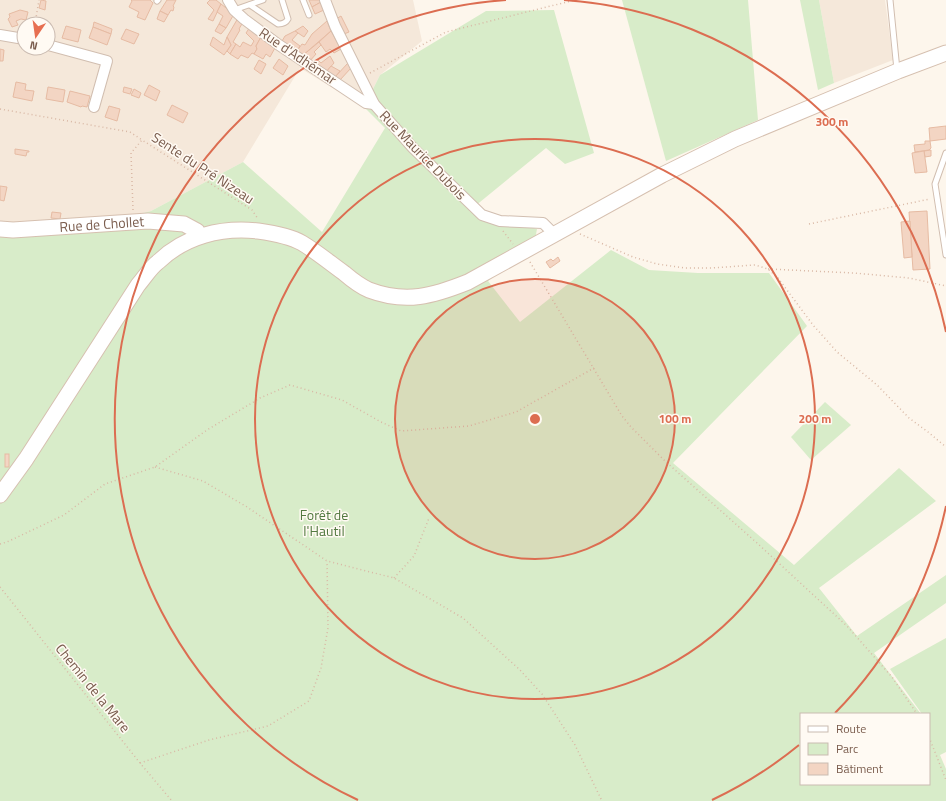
<svg xmlns="http://www.w3.org/2000/svg" width="946" height="801" font-family="'Titillium Web',sans-serif">
  <rect width="100%" height="100%" fill="#fdf6ec"/>
  <!-- residential -->
  <g fill="#f5e8da" fill-rule="evenodd">
    <path d="M0 0H413L422 41 380 75 364 107 300 68 243 162 151 211 108 222 0 229ZM24 24H48V48H24Z"/>
    <polygon points="819,0 885,0 893,60 834,83"/>
  </g>
  <!-- green -->
  <g fill="#d8ecc9">
    <polygon points="622,0 748,0 758,120 666,161"/>
    <polygon points="800,0 819,0 834,83 818,90"/>
    <polygon points="554,10 594,153 565,164 546,148 469,211 537,229 534,245 488,281 520,322 611,250 649,270 698,273 769,273 807,326 673,463 794,565 899,468 936,501 819,588 857,636 946,575 946,603 874,653 921,714 801,714 801,784 929,784 929,714 922,714 890,669 946,638 946,752 940,755 946,769 946,801 0,801 0,229 108,222 151,211 243,162 322,232 385,128 364,107 380,75 486,11"/>
    <polygon points="825,402 851,425 811,460 791,437"/>
  </g>
  <!-- building -->
  <g fill="#f3d5c3" stroke="#e6bba3">
    <polygon points="41,0 46,1 45,10 39,8"/>
    <polygon points="131,0 150,0 153,3 145,20 137,17 139,12 129,7 132,1"/>
    <polygon points="167,0 176,0 173,6 174,7 173,11 171,10 168,15 160,11"/>
    <polygon points="210,0 216,0 221,4 213,21 208,19 214,10 207,3"/>
    <polygon points="309,0 320,0 321,2 312,7"/>
    <polygon points="321,2 324,10 315,14 312,7"/>
    <polygon points="221,4 234,14 226,28 219,24 223,16 217,12"/>
    <polygon points="20,10 28,12 26,20 21,19 16,21 18,25 12,27 8,19 10,17 9,14"/>
    <polygon points="160,11 168,15 164,22 157,19"/>
    <polygon points="341,16 349,32 344,34 336,19"/>
    <polygon points="238,18 243,22 239,29 240,30 233,42 236,44 230,54 227,51 231,45 227,37"/>
    <polygon points="327,21 331,31 302,56 296,52 302,44 305,45 312,34"/>
    <polygon points="94,22 112,29 111,34 93,27"/>
    <polygon points="219,24 226,28 221,34 215,31"/>
    <polygon points="66,26 81,30 78,42 62,38"/>
    <polygon points="303,26 308,31 304,37 295,31"/>
    <polygon points="93,27 111,34 107,45 89,38"/>
    <polygon points="250,27 262,35 256,46 257,49 254,54 252,53 248,58 241,55 238,59 230,54 236,44 240,47 243,42 251,46 254,41 246,33"/>
    <polygon points="126,29 139,34 134,44 121,39"/>
    <polygon points="295,31 298,33 292,40 300,46 296,52 282,41 285,36"/>
    <polygon points="331,31 341,49 334,53 330,49 326,52 319,42"/>
    <polygon points="262,35 276,46 270,57 266,54 263,59 254,54 257,49 256,46"/>
    <polygon points="213,37 224,45 227,37 231,45 224,55 210,45"/>
    <polygon points="319,42 321,45 314,52 316,54 309,62 302,56"/>
    <polygon points="0,49 4,50 3,61 0,61"/>
    <polygon points="330,56 334,63 326,72 313,64 317,59 321,63"/>
    <polygon points="279,59 288,66 283,75 273,68"/>
    <polygon points="259,60 266,64 261,74 254,69"/>
    <polygon points="348,63 351,68 340,80 335,77"/>
    <polygon points="331,66 340,71 335,77 327,71"/>
    <polygon points="16,82 26,84 25,90 34,91 32,101 13,97"/>
    <polygon points="149,85 160,91 156,101 144,95"/>
    <polygon points="48,87 65,90 63,102 46,99"/>
    <polygon points="124,87 132,89 130,94 123,92"/>
    <polygon points="134,89 141,93 139,98 131,95"/>
    <polygon points="70,91 90,96 87,107 82,106 81,107 67,102"/>
    <polygon points="172,105 188,113 183,123 167,115"/>
    <polygon points="109,106 120,109 117,121 105,117"/>
    <polygon points="946,126 946,139 930,141 929,128"/>
    <polygon points="925,141 930,141 931,148 929,150 915,152 914,145 925,144"/>
    <polygon points="15,149 29,151 29,152 27,152 26,156 15,154"/>
    <polygon points="931,150 931,156 925,157 924,151"/>
    <polygon points="924,151 927,172 915,173 912,153"/>
    <polygon points="0,186 7,187 4,201 0,200"/>
    <polygon points="927,211 930,269 913,270 909,212"/>
    <polygon points="52,212 61,213 60,219 51,218"/>
    <polygon points="910,221 912,257 904,258 901,222"/>
    <polygon points="558,257 560,261 550,268 546,262 551,259 553,261"/>
    <rect x="5" y="454" width="4" height="13"/>
  </g>
  <g fill="none" stroke-linecap="round" stroke-linejoin="round">
    <!-- lane casing -->
    <g stroke="#d1beb0" stroke-width="7">
      <g id="lane">
        <polyline points="303,0 309,15"/>
        <polyline points="890,0 897,70"/>
        <polyline points="157,1 158,0"/>
        <path d="M250 5 278 24C282 24 286 23 288 19L282 0"/>
        <polyline points="234,10 263,0"/>
        <polyline points="946,153 935,184 946,255"/>
      </g>
    </g>
    <!-- street casing -->
    <g stroke="#d1beb0" stroke-width="12">
      <g id="street">
        <polyline points="228,0 234,10 244,19 279,45 366,103 374,104"/>
        <polyline points="325,0 335,26 374,104 413,148 482,215 500,221 543,223 554,234"/>
        <polyline points="0,35 24,39"/>
        <polyline points="48,45 107,61 94,107"/>
      </g>
    </g>
    <!-- secondary casing -->
    <g stroke="#d6c0b0" stroke-width="17">
      <g id="secondary">
        <path id="s1" d="M0 229 13 230 148 221 184 224 197 231 199 236"/>
        <path d="M0 495 26 459 138 285C145 277 150 268 158 262 185 236 221 227 258 231 272 233 290 236 302 243 317 252 330 263 344 273 351 279 360 286 369 290 406 304 433 296 468 282L662 175 735 139 898 71 946 53"/>
      </g>
    </g>
    <!-- path -->
    <g stroke="#d9b8a5" stroke-width="1.5" stroke-dasharray="1 3" stroke-linecap="butt">
      <polyline points="35,24 39,0"/>
      <polyline points="370,73 446,32 575,0"/>
      <polyline points="0,109 130,132 142,140"/>
      <polyline points="133,210 131,153 142,140 252,210 258,219"/>
      <polyline points="809,224 930,199"/>
      <polyline points="503,231 513,244"/>
      <polyline points="580,234 633,257 657,264 685,268 711,268 755,265 768,269 778,278 813,325 837,352 877,385 909,418 928,432 946,447"/>
      <polyline points="530,262 622,416 631,427 665,461 757,543 847,626 892,677 917,714"/>
      <polyline points="768,269 854,273 909,278 946,286"/>
      <polyline points="155,467 203,481 247,507 327,561 394,578 463,618 520,670 542,694 575,745 602,801"/>
      <polyline points="0,544 7,542 64,515 105,484 155,467 207,430 260,398 290,385 342,400 381,422 401,431 469,426 516,412 594,368"/>
      <polyline points="394,578 414,556 429,518"/>
      <polyline points="0,587 140,763 172,801"/>
      <polyline points="929,737 946,780"/>
      <polyline points="140,763 209,740 268,726 309,701 321,668 328,628 327,561"/>
    </g>
    <!-- lane -->
    <use href="#lane" stroke="#fff" stroke-width="5"/>
    <!-- street -->
    <use href="#street" stroke="#fff" stroke-width="10"/>
    <!-- secondary -->
    <use href="#secondary" stroke="#fff" stroke-width="15"/>
  </g>
  <!-- distance rings -->
  <circle cx="535" cy="419" r="140" fill="#dc6d51" fill-opacity=".12"/>
  <g fill="none" stroke="#dc6d51" stroke-width="2">
    <circle cx="535" cy="419" r="140"/>
    <circle cx="535" cy="419" r="280"/>
    <path d="M946 506A420 420 0 0 1 835 713M799 745A420 420 0 0 1 712 800M358 800A420 420 0 0 1 506 0M564 0A420 420 0 0 1 946 332"/>
  </g>
  <g text-anchor="middle" stroke-width="3" stroke-linejoin="round" paint-order="stroke">
    <!-- street labels -->
    <g font-size="14" fill="#7a5c4d" stroke="#fffaf3">
      <text transform="translate(298 56) rotate(34)" y="5">Rue d'Adhémar</text>
      <text transform="translate(423 155) rotate(46)" y="5">Rue Maurice Dubois</text>
      <text transform="translate(203 168) rotate(33)" y="5">Sente du Pré Nizeau</text>
      <text dy="5" stroke="none"><textPath href="#s1" startOffset="102">Rue de Chollet</textPath></text>
      <text transform="translate(93 688) rotate(51)" y="5">Chemin de la Mare</text>
    </g>
    <!-- park labels -->
    <g font-size="14" fill="#537a41" stroke="#fffaf3">
      <text x="324" y="520">Forêt de<tspan x="324" dy="16">l'Hautil</tspan></text>
    </g>
  </g>
  <circle cx="535" cy="419" r="6" fill="#dc6d51" stroke="#fffaf3" stroke-width="2"/>
  <g font-size="12" text-anchor="middle" font-weight="bold" fill="#dc6d51" stroke="#fffaf3" stroke-width="3" stroke-linejoin="round" paint-order="stroke">
    <text x="832" y="126">300 m</text>
    <text x="675" y="423">100 m</text>
    <text x="815" y="423">200 m</text>
  </g>
  <!-- legend -->
  <rect x="800" y="713" width="130" height="72" fill="#fffaf3" stroke="#cabbb1"/>
  <rect x="808" y="726" width="20" height="6" fill="#ffffff" stroke="#cabbb1"/>
  <text x="836" y="733" font-size="12" fill="#7a5c4d">Route</text>
  <rect x="808" y="743" width="20" height="12" fill="#d8ecc9" stroke="#cabbb1"/>
  <text x="836" y="753" font-size="12" fill="#7a5c4d">Parc</text>
  <rect x="808" y="763" width="20" height="12" fill="#f3d5c3" stroke="#cabbb1"/>
  <text x="836" y="773" font-size="12" fill="#7a5c4d">Bâtiment</text>
  <!-- north arrow -->
  <g transform="translate(36 36) rotate(193)"><circle r="19" fill="#fffaf3" stroke="#cabbb1"/>
  <path d="M0-3L7 15L0 10L-7 15Z" fill="#e76f51"/>
  <text y="-6" font-size="11" font-weight="bold" text-anchor="middle" fill="#7a5c4d">N</text>
  </g>
</svg>
